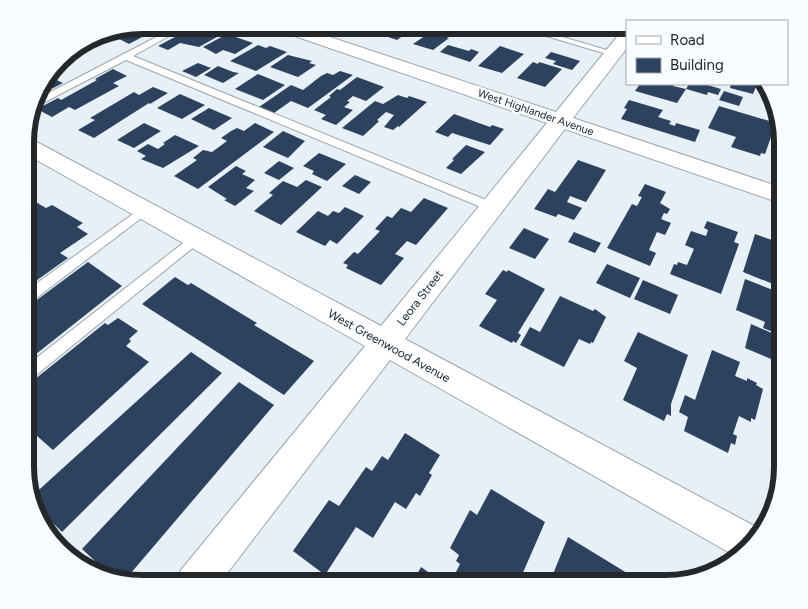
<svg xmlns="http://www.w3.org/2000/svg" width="808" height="609" font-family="Figtree,sans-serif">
  <rect width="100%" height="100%" fill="#e7f0f6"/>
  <!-- building -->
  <g fill="#2d425f">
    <polygon points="561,26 574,26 584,29 576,36 557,31"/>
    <polygon points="464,27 455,36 443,32 448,28"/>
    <polygon points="378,28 414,28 397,40 373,32"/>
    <polygon points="188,30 216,30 224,33 199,47 180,43 168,50 158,46"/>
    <polygon points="104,31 134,31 146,35 129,44"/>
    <polygon points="432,31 449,38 433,50 413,44"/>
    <polygon points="227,34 253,43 235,54 223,50 216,54 203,47"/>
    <polygon points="258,45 266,48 270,46 287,52 256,71 230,61"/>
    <polygon points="448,45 469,51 471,49 479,52 470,62 440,52"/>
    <polygon points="500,46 524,54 502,73 478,66"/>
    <polygon points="551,52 571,58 580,61 572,70 553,64 556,61 545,58"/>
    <polygon points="288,55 312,61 309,63 316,65 298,77 270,67"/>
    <polygon points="533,62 538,64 539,62 562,69 545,87 517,78"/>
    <polygon points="198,63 211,68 196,77 182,71"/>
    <polygon points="218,66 233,72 239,73 223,83 204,75"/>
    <polygon points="113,69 127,76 113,83 119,86 75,110 69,107 52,117 37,109 58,98 61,100 97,80 95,79"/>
    <polygon points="340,71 353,75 308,108 291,101 274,113 259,107 291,85 303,90 321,76 327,73 333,75"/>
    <polygon points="258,74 285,85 263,100 235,89"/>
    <polygon points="50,77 63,83 36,97 41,84"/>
    <polygon points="357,77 384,87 366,101 353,96 347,101 350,102 344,107 353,110 336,125 321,119 326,115 314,110 331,97 329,96 337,89 340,90"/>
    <polygon points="640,84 674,84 673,86 686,89 677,103 635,91"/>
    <polygon points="689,84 704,84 721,89 718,95 708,92 707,95 686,89"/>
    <polygon points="731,84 757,84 753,94 730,88"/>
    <polygon points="153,87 168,93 150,104 149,103 94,138 78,130 95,120 90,118 134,92 139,95"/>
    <polygon points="724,91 743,97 739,106 719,100"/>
    <polygon points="180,94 205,105 182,119 157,108"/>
    <polygon points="398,95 407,98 409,96 427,102 399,127 398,126 393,130 384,127 394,115 386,112 377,120 379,121 376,124 363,136 342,128 375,101 383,104"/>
    <polygon points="629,100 663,110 658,117 671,121 669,124 675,126 676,123 700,130 695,142 621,119 627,109 624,108"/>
    <polygon points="719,106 776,123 765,154 761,153 760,156 731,147 736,137 708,128"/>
    <polygon points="209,108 232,118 214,130 191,119"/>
    <polygon points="454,114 490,127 492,125 504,129 490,145 452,133 448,137 435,132"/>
    <polygon points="144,123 161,131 134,148 117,140"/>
    <polygon points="255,123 274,132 198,189 174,176 197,160 193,158 203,150 212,152 227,141 221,138 231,131 237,128 244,131"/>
    <polygon points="283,131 305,141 288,158 263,147"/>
    <polygon points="175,135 199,146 163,168 141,159 146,156 137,151 148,144 158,149 165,144 163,143"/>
    <polygon points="466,145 485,152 461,174 446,168 454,160 452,159"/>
    <polygon points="319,153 346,164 327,181 312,174 314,171 303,166"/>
    <polygon points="578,160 606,170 586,202 570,196 567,202 582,208 574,220 558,214 556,217 534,209 548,189 555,192"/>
    <polygon points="279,161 294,168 279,180 264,173"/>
    <polygon points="236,166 246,171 242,174 255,180 246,188 254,191 235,206 224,200 227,199 208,187"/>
    <polygon points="355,175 371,182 359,194 342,186"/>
    <polygon points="306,180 322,187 281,225 254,211 273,195 269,193 283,181 297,187"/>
    <polygon points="645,184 666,192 660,203 670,209 667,214 664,213 661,219 671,223 665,235 657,232 649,250 656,253 650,266 607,248 632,204 637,206 642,197 638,196"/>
    <polygon points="424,198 448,208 416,245 407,241 395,254 404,258 381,285 346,268 348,265 343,263 354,252 358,254 380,231 375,229 387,216 392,218 401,208 411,212"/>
    <polygon points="34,201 46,208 52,205 83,223 77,227 88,234 60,253 68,258 26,288 26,252 37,245 26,237 26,206"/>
    <polygon points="345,207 364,216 337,244 330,240 325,246 296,232 318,211 328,216 333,211 339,213"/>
    <polygon points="707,221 738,232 734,242 739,244 721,294 670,274 674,264 677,265 678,262 687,265 694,249 685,245 691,231 706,236 708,230 704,228"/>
    <polygon points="524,228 549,239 535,259 509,248"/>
    <polygon points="775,229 783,231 783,288 743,272 755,234 772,240"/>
    <polygon points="574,232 601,243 595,253 568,242"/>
    <polygon points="88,262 122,286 26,362 26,308"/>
    <polygon points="607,264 640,278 630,298 596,283"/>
    <polygon points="503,270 507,272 508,270 545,289 518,333 521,335 516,343 513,341 512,343 479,326 497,300 485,294"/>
    <polygon points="175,277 188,285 191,283 257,323 254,325 314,361 284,395 142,304"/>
    <polygon points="745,279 783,294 779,312 783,313 783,336 763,328 765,322 736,310"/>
    <polygon points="643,280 678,295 670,314 634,299"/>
    <polygon points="560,296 593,311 595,309 606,317 593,343 591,342 590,344 579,339 564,367 520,345 530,327 540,332"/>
    <polygon points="118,318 138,331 129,339 131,341 126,346 149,362 53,450 29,429 25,433 25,387 105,323 108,325"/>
    <polygon points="751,324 783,338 783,364 745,348"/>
    <polygon points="638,332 688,355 671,404 671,416 667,414 664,421 623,400 637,368 624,361"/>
    <polygon points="712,350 740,362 735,376 747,381 747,378 757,383 756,385 763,389 755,420 751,418 751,422 739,416 733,434 737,436 735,445 731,443 728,453 684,431 688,417 679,412 685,395 695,400"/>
    <polygon points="191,352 222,373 62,532 33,503 31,497"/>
    <polygon points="239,382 274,405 125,580 108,573 82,549"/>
    <polygon points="405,433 440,455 429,473 432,475 420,496 416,493 406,509 395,502 373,538 356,527 325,575 293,551 329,500 339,506 366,467 372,471 382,456 388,460"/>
    <polygon points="491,489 545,522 518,584 450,584 460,564 456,561 459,555 450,548 470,510 477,515"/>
    <polygon points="568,537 645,584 549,584"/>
    <polygon points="421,567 445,584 412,584"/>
  </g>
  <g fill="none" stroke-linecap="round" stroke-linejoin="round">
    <!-- lane casing -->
    <g stroke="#9da5ab" stroke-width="2">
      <g id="lane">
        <polygon points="516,27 528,27 617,53 610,55"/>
        <polygon points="168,31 178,31 133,56 496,204 498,207 492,211 488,210 126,60 37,106 33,107 35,100"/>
        <polygon points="144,206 150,210 148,213 31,302 26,303 26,291"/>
        <polygon points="196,235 200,236 202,239 200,242 30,380 25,382 26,366 192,236"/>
      </g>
    </g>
    <!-- street casing -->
    <g stroke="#9da5ab" stroke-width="2">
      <polygon id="street" points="281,29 306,29 556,112 621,32 627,31 627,48 573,118 783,188 783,204 565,129 405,339 760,529 754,544 737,557 390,360 219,584 176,584 181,570 365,346 26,154 26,139 33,140 381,326 547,123 283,32"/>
    </g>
    <!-- lane -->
    <use href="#lane" fill="#fff" fill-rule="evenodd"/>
    <!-- street -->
    <use href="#street" fill="#fff" fill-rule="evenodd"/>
  </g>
  <g text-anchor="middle" stroke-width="5" stroke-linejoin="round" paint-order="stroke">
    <!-- far-street labels -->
    <g font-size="11" fill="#24282a" stroke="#f9fcff">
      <text transform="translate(536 112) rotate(19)" y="4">West Highlander Avenue</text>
    </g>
    <!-- street labels -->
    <g font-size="12" fill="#24282a" stroke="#f9fcff">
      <text transform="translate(420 298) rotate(-52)" y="4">Leora Street</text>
      <text transform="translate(389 346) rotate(29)" y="4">West Greenwood Avenue</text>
    </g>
  </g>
  <!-- crop -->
  <path d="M0 0H808V609H0ZM142 34H666A108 108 0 0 1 774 142V467A108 108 0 0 1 666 575H142A108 108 0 0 1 34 467V142A108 108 0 0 1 142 34Z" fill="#f9fcff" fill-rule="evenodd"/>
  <path fill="none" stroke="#24282a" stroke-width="6" d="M142 34H666A108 108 0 0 1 774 142V467A108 108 0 0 1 666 575H142A108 108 0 0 1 34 467V142A108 108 0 0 1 142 34Z"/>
  <!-- legend -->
  <rect x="626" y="20" width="162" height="65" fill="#f9fcff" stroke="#a4a7aa"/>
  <rect x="636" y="36" width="25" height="8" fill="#ffffff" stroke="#a4a7aa"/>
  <text x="670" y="45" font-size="15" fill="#24282a">Road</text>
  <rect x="636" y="58" width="25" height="15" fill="#2d425f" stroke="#a4a7aa"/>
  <text x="670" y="70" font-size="15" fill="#24282a">Building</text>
</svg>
